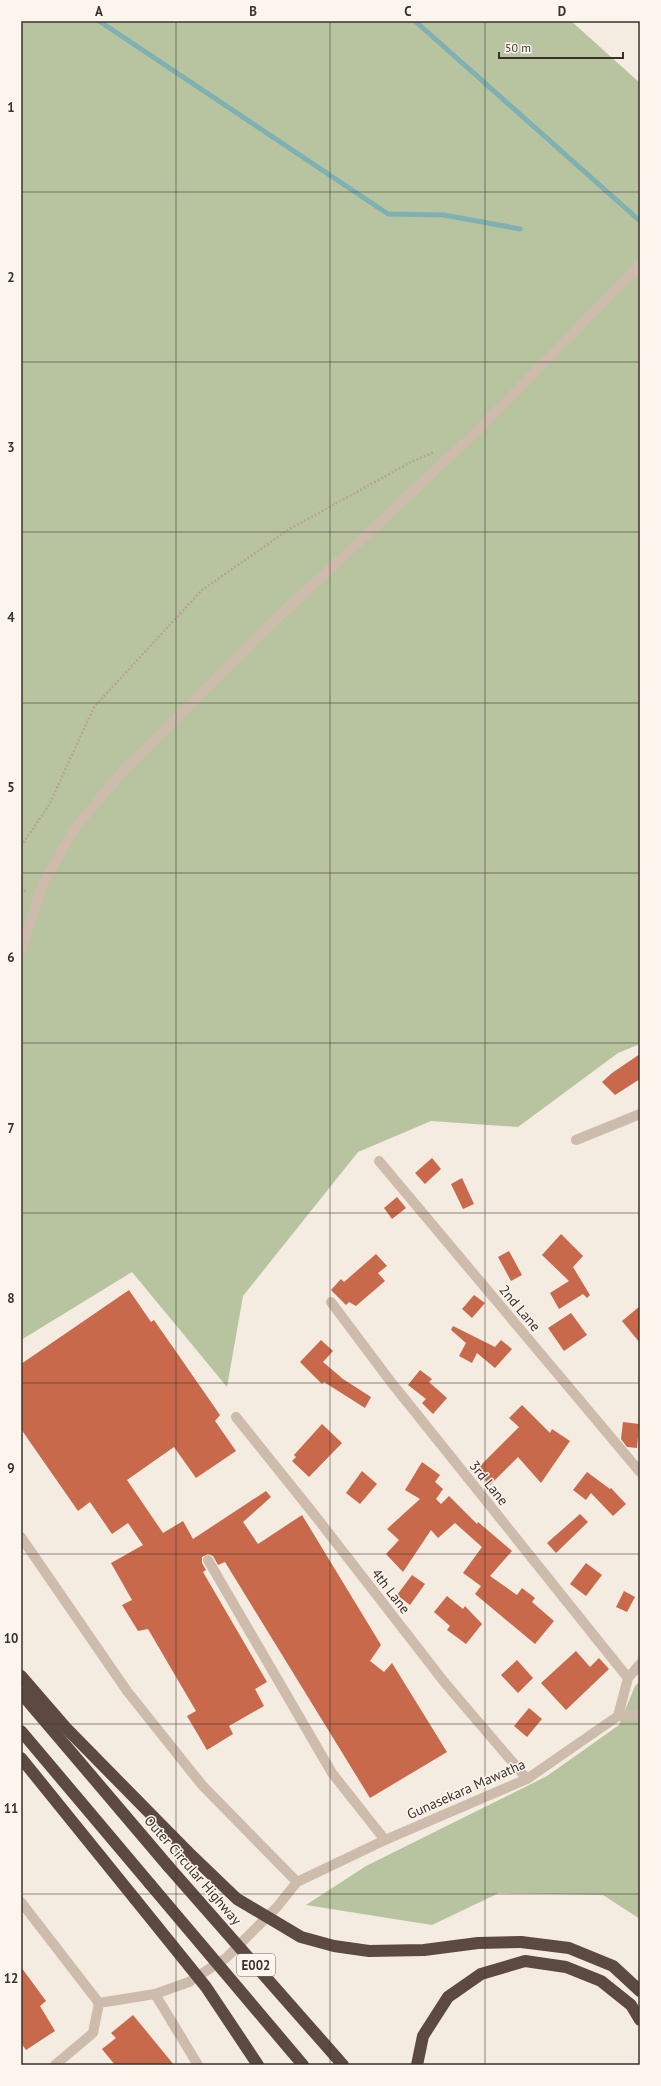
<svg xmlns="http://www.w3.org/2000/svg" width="661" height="2086" font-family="'PT Sans',sans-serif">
  <rect width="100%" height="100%" fill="#f4ebe1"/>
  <!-- green -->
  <g fill="#b8c4a0">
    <polygon points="21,21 571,21 640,83 640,1044 618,1053 518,1127 431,1121 358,1152 243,1296 227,1387 132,1272 21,1340"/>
    <polygon points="640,1681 640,1919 603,1895 499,1893 432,1925 306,1905 366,1866 547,1776 619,1725 635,1686"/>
  </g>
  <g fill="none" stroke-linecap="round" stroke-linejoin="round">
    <!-- stream -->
    <g stroke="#7fb0b2" stroke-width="5">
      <polyline points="99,21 388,214 444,215 520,229"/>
      <polyline points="415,21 640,221"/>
    </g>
  </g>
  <!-- building -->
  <g fill="#c8694b">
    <polygon points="640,1054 640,1079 615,1095 602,1082 612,1073"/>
    <polygon points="432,1158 441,1169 425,1184 415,1173"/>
    <polygon points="462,1178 474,1204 463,1209 451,1184"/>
    <polygon points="397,1197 406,1208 392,1219 384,1208"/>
    <polygon points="561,1234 583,1256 573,1267 590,1295 587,1298 583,1294 559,1309 550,1293 569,1281 542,1255"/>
    <polygon points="509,1251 522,1275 511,1281 498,1257"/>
    <polygon points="376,1254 387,1266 378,1273 385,1281 356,1306 349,1302 346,1305 331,1290 341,1279 344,1282"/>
    <polygon points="129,1290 151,1322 154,1320 220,1415 215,1421 236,1451 196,1478 174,1447 127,1480 163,1533 183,1521 193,1539 266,1491 271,1497 243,1522 258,1544 302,1515 381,1645 370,1661 384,1672 392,1663 447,1752 370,1798 225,1562 218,1565 213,1556 208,1554 202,1557 202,1563 206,1570 203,1572 267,1682 255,1689 264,1706 229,1726 233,1734 207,1750 187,1716 196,1711 148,1629 138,1631 122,1605 132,1600 111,1563 143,1545 128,1523 112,1534 90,1502 78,1511 21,1429 21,1364"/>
    <polygon points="474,1295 485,1303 472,1318 462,1309"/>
    <polygon points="640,1306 640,1343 622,1321"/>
    <polygon points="571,1313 587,1335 564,1351 548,1328"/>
    <polygon points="453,1326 495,1347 501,1340 512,1349 495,1368 477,1353 472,1363 459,1356 466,1343 451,1330"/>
    <polygon points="321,1340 333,1351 323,1362 343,1379 371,1397 365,1408 324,1382 322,1384 300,1362"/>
    <polygon points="420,1370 432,1379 429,1382 447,1398 433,1414 422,1403 426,1399 408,1385"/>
    <polygon points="522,1405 550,1433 552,1429 570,1441 541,1483 518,1457 490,1485 476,1470 519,1427 509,1418"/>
    <polygon points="623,1422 639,1424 637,1448 627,1447 621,1439"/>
    <polygon points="322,1424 342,1443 309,1477 292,1461 296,1457 294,1455"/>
    <polygon points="422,1462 440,1475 435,1482 443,1489 436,1499 441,1504 449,1496 477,1524 478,1522 512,1551 490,1576 517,1595 522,1588 535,1598 532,1602 554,1621 535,1644 475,1594 481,1586 463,1573 482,1547 455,1523 438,1538 431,1530 403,1572 386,1554 399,1540 387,1529 420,1499 405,1490"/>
    <polygon points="362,1471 377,1484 360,1504 346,1493"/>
    <polygon points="587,1472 610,1489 611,1488 626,1504 613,1516 591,1493 586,1500 573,1490"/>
    <polygon points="580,1514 588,1522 556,1553 547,1543"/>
    <polygon points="586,1563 602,1575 586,1596 570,1584"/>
    <polygon points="412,1575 425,1584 410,1605 397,1595"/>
    <polygon points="624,1591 635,1597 627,1612 616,1607"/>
    <polygon points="447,1596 463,1609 465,1606 482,1624 466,1644 447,1630 450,1626 434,1612"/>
    <polygon points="576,1651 590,1667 599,1658 609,1669 566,1710 541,1683"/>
    <polygon points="517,1660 533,1678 518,1693 501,1675"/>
    <polygon points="529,1708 542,1719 527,1737 514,1726"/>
    <polygon points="21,1967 46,2001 40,2006 55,2031 26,2050 21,2043"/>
    <polygon points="133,2015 174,2065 115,2065 102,2049 116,2038 111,2033"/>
  </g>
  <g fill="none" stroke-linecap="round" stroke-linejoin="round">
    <!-- path -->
    <g stroke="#b9a596" stroke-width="2.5" stroke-dasharray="2 2" stroke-linecap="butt">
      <polyline points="21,846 49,805 94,707 202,590 288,530 411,462 434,452"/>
      <polyline points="21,888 26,892"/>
    </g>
    <!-- minor -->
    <g stroke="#cdbbac" stroke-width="10">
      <polyline points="21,949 43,884 74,829 124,770 270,625 475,433 640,265"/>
      <polyline points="576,1140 640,1114"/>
      <polyline points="379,1161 640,1472"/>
      <polyline points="331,1302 391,1382 628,1678"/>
      <polyline points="236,1417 313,1513 445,1683 527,1779"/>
      <polyline points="21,1537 127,1691 202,1785 297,1882"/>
      <polyline points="208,1560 332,1773 385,1840"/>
      <polyline points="618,1716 628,1678 640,1664"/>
      <polyline points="21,1902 99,2003"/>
      <polyline points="155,1994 198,2065"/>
      <polyline points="55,2065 93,2033 99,2003 155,1994 189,1982 226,1958 277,1907 297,1882 385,1840 527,1779 618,1716 640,1715"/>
    </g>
    <!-- highway -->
    <g stroke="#5c4a42" stroke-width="12">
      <polyline points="21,1676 66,1728 187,1851"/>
      <polyline points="21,1693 168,1866"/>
      <polyline points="21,1731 150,1884"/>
      <polyline points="21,1758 135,1899"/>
      <polyline points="521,1942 569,1948 613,1966 640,1991"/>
      <polyline points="417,2065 423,2036 448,1997 481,1974 525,1961 566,1967 601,1981 631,2005 640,2020"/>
    </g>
    <!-- highway-bridge -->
    <g stroke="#5c4a42" stroke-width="12">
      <polyline points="187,1851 237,1899 301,1937 334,1946 369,1951 424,1950 478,1943 521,1942"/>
      <polyline points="168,1866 343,2065"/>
      <polyline points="150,1884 303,2065"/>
      <polyline points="135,1899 206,1987 258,2065"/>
    </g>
  </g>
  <!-- grid -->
  <path fill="none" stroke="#3b302b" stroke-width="1" stroke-opacity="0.55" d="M176 21V2065M330 21V2065M485 21V2065M21 192H640M21 362H640M21 532H640M21 703H640M21 873H640M21 1043H640M21 1213H640M21 1383H640M21 1554H640M21 1724H640M21 1894H640"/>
  <g text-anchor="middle" stroke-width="3" stroke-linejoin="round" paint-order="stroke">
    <!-- shield labels -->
    <rect fill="#fbf5ee" stroke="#756b66" stroke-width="1" x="237" y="1954" width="38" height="22" rx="3"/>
    <g font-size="13" font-weight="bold" fill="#3b302b">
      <text x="256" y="1970">E002</text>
    </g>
    <!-- street labels -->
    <g font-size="14" fill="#3b302b" stroke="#fbf5ee">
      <text transform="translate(520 1308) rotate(50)" y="5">2nd Lane</text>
      <text transform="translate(489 1483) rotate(51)" y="5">3rd Lane</text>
      <text transform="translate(391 1591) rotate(52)" y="5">4th Lane</text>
      <text transform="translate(466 1789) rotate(-24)" y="5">Gunasekara Mawatha</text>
      <text transform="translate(193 1870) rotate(49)" y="5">Outer Circular Highway</text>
    </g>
  </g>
  <!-- border -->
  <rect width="661" height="2086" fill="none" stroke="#fbf5ee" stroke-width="44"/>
  <!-- scale -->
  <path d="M499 52v6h124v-6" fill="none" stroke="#3b302b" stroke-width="2"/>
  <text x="505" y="52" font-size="12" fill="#3b302b" stroke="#fbf5ee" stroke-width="3" paint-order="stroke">50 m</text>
  <rect x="22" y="22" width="617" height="2042" fill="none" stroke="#3b302b" stroke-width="1.5"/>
  <g font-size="13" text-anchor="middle" font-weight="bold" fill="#3b302b">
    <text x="99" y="16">A</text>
    <text x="253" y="16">B</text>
    <text x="408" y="16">C</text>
    <text x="562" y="16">D</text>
    <text x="11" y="112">1</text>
    <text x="11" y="282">2</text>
    <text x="11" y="452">3</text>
    <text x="11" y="622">4</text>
    <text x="11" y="792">5</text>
    <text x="11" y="962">6</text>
    <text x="11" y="1133">7</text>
    <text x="11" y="1303">8</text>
    <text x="11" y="1473">9</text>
    <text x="11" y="1643">10</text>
    <text x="11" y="1813">11</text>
    <text x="11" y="1983">12</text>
  </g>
</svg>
